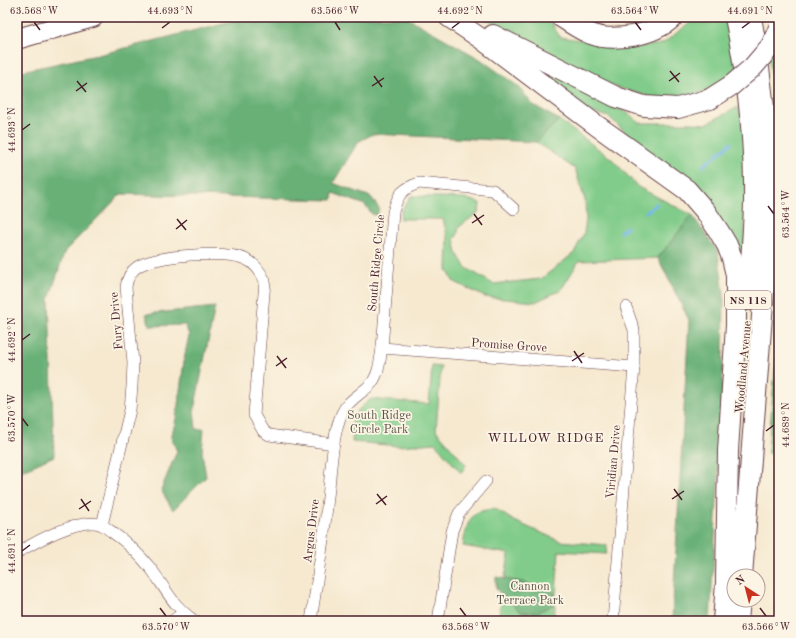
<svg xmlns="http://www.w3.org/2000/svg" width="796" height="638" font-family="'Old Standard TT',serif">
  <rect width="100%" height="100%" fill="#fcf5e5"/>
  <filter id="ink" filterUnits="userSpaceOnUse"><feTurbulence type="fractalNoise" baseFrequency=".025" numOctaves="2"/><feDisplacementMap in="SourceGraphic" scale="8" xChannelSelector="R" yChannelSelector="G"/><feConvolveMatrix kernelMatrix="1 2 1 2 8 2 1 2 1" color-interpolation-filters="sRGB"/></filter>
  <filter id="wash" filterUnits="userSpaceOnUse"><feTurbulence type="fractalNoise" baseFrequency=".012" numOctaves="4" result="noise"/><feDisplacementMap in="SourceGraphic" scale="16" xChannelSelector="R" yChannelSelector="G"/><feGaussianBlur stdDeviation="0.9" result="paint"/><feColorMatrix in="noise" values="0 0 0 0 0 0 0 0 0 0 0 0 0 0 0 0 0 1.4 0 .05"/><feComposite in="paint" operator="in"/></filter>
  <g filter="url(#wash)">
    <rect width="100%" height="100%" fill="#f6e9d0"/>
    <!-- green -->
    <g fill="#81cc8a" stroke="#66765a">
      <polygon points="481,17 547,17 560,37 589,41 625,48 662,44 694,20 696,17 725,17 737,70 720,85 691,96 657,99 616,87"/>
      <polygon points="590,17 664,17 637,27 614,26"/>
      <polygon points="779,41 779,126 778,131 769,59"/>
      <polygon points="524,59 629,114 639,123 693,123 706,124 738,107 743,121 747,150 744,259 674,169 667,171 609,117 587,111"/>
      <polygon points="559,120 612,159 638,187 692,215 658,258 579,261 561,290 535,302 485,297 453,281 447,269 448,239 443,219 400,219 401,211 411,196 464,198 480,203 479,212 459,227 457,236 454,238 457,253 465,267 493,284 541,279 574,253 584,233 586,220 585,200 575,169 536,142"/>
      <path d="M432 366 441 367 436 430 466 465 461 473 435 443 399 446 352 442 353 431 351 430C353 412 357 411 371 399L429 404Z"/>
      <path d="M494 508 514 521 560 541 607 545 606 554 559 551 554 621H498L509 554 463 546C465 535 466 519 478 512 483 510 489 510 494 508Z"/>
    </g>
    <!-- forest -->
    <g fill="#68b076" stroke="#596850">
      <polygon points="247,17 406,17 480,59 519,87 532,104 559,120 536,142 373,134 358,142 333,183 371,197 379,208 377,216 372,214 365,205 333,193 332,200 121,194 65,251 49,299 54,456 17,473 17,72 102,54"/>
      <polygon points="692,215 718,252 724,294 722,415 710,621 672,621 689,320 658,258"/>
      <polygon points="215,307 194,410 196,429 204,429 202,452 206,477 173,510 161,490 177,451 171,438 176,419 185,354 189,335 185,325 150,326 146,314"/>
      <polygon points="776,359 779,359 779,454 768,453"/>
      <polygon points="496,577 527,583 555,593 553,605 536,613 521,612 496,589"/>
    </g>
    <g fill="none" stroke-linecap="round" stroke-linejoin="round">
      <!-- stream -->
      <g stroke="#76b7ea" stroke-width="3">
        <polyline points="703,166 731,143"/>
        <polyline points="646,212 657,204"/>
        <polyline points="620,232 627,227"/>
      </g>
    </g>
  </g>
  <g filter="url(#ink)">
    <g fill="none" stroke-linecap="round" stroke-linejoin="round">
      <!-- street casing -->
      <g stroke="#643d44" stroke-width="12">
        <g id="street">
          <polyline points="382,348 634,367"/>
          <path d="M102 525 130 410 132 386 133 363 126 287C127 279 130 272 137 267 155 255 226 250 245 259 255 263 261 272 265 281L254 415 263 431 269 435 334 444"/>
          <path d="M17 553C35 542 81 516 102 525 106 527 109 530 112 532 128 543 140 555 152 570 167 591 172 605 195 621"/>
          <polyline points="172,621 183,613"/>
          <path d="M311 621C317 580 324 539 328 497 331 473 332 435 342 413 347 401 361 394 370 385 379 376 380 360 382 348L393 212C398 194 402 189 419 183L493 190 514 209"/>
          <polyline points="438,621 452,531 459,513 486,481"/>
          <polyline points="613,621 634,367 634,330 626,307"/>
        </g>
      </g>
      <!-- highway casing -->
      <g stroke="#643d44" stroke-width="22">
        <g id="highway">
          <polyline points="449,17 483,40 596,125 687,190 706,212 718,230 727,245 732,258 736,275 736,325 728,451 726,583"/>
          <path d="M561 17C571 23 580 30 591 34 614 43 655 35 673 17"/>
          <path d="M735 17C746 71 753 126 754 181 755 220 751 260 748 300"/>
          <polyline points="493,35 616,97 644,106 678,108 710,99"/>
          <polyline points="17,39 93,17"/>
          <polyline points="742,576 770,212 768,140 757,52 751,17"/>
          <polyline points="723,621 727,571"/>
          <polyline points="738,621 740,600"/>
        </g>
      </g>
      <!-- street -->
      <use href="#street" stroke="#fff" stroke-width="11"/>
      <!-- highway -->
      <use href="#highway" stroke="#fff" stroke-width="20"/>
      <!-- highway-bridge casing -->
      <g stroke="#643d44" stroke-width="22" stroke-linecap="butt">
        <polyline id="highway-bridge" points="710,99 732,85 753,67 771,46 779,28"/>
      </g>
      <!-- highway-bridge -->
      <use href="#highway-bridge" stroke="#fff" stroke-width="20"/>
    </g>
  </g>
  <!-- ticks -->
  <path fill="none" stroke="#4a1f2b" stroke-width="1.5" d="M34 22 40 30M335 22 340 30M635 22 641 30M162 28 170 22M452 28 460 22M742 28 750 22M670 71 679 82M374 76 382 87M77 81 86 92M669 81 680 73M372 86 384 78M76 91 87 83M22 130 30 124M768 206 774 214M474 214 482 225M177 219 186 230M472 223 484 215M176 229 187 220M22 340 30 334M574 351 582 363M277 356 286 368M572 361 584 353M276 366 287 358M22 418 28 426M766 431 774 425M674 489 682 500M377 494 386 505M81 499 89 511M672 499 684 491M376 504 387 496M79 509 91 501M22 551 30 545M160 608 166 616M460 608 466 616M760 608 766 616"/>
  <g text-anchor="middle" stroke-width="3.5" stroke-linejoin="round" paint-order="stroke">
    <!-- shield labels -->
    <rect fill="#fcf5e5" stroke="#7f5f63" stroke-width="1" x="725" y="291" width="46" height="18" rx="3"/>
    <g font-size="11" font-weight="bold" fill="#4a1f2b">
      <text x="748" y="304">NS 118</text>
    </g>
    <!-- street labels -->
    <g font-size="12" fill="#4a1f2b" stroke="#fcf5e5">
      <text transform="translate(376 263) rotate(-85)" y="4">South Ridge Circle</text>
      <text transform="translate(116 321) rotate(-95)" y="4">Fury Drive</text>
      <text transform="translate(509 345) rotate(4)" y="4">Promise Grove</text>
      <text transform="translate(743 367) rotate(-85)" y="4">Woodland Avenue</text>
      <text transform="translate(613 462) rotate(-85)" y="4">Viridian Drive</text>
      <text transform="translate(311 531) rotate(-83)" y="4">Argus Drive</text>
    </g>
    <!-- park labels -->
    <g font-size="12" fill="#5a5348" stroke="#fcf5e5">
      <text x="379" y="419">South Ridge<tspan x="379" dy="14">Circle Park</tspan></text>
      <text x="530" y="590">Cannon<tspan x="530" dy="14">Terrace Park</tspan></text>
    </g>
    <!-- neighbourhood labels -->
    <g font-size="13" letter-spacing="1" fill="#4a1f2b" stroke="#fcf5e5">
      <text x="546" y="442">WILLOW RIDGE</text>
    </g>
  </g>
  <!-- margin -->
  <rect width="796" height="638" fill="none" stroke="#fcf5e5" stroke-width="44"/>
  <!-- north arrow -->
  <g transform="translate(746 588) rotate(324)"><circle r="19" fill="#fcf5e5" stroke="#b59f9b"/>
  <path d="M0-3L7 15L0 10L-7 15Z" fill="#c8321e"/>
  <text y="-6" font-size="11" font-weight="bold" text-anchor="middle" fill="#4a1f2b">N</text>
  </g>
  <rect x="22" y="22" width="752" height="594" fill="none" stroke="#4a1f2b" stroke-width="1.5"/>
  <g font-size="10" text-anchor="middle" fill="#4a1f2b">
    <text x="34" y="14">63.568°W</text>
    <text x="170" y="14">44.693°N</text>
    <text x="335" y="14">63.566°W</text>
    <text x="460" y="14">44.692°N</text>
    <text x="635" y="14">63.564°W</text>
    <text x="750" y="14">44.691°N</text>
    <text transform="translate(11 130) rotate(-90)" y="4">44.693°N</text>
    <text transform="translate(785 214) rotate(-90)" y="4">63.564°W</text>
    <text transform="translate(11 340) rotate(-90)" y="4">44.692°N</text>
    <text transform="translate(11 418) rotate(-90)" y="4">63.570°W</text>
    <text transform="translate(785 425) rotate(-90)" y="4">44.689°N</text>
    <text transform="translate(11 551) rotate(-90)" y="4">44.691°N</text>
    <text x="166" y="630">63.570°W</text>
    <text x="466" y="630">63.568°W</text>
    <text x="766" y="630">63.566°W</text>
  </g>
</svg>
